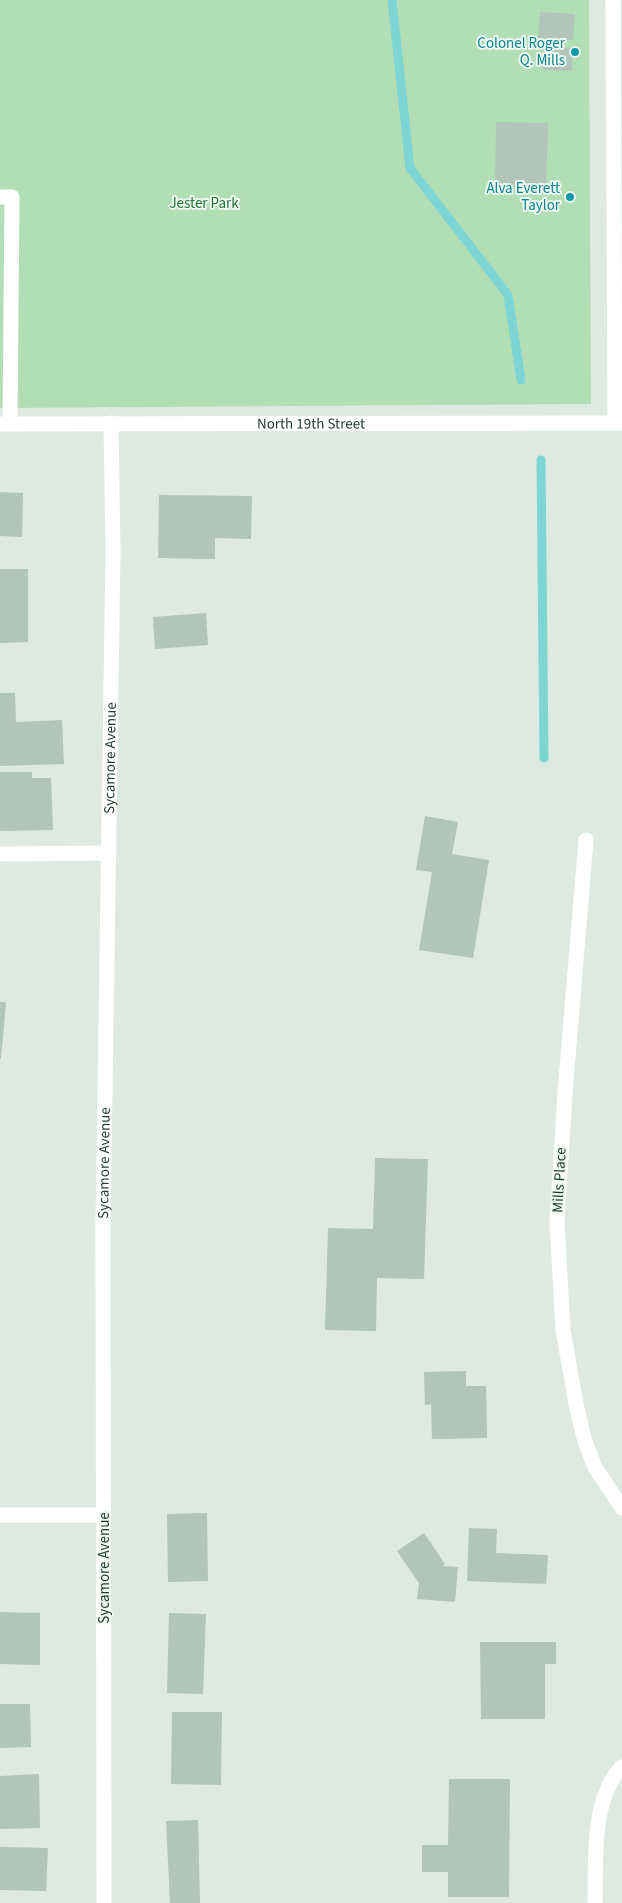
<svg xmlns="http://www.w3.org/2000/svg" width="622" height="1903" font-family="'Source Sans 3',sans-serif">
  <rect width="100%" height="100%" fill="#dceae1"/>
  <!-- green -->
  <polygon fill="#b2deb6" points="0,0 589,0 591,404 0,408"/>
  <g fill="none" stroke-linecap="round" stroke-linejoin="round">
    <!-- stream -->
    <g stroke="#7dd6d4" stroke-width="9">
      <polyline points="392,0 410,168 508,295 521,380"/>
      <polyline points="541,460 544,758"/>
    </g>
  </g>
  <!-- building -->
  <g fill="#b1c5ba">
    <polygon points="540,12 575,14 573,40 538,38"/>
    <polygon points="543,47 573,48 572,71 543,70"/>
    <polygon points="496,122 548,123 546,188 495,187"/>
    <polygon points="0,492 23,493 22,537 0,536"/>
    <polygon points="159,495 252,496 251,539 215,538 215,559 158,558"/>
    <polygon points="0,569 28,569 28,642 0,643"/>
    <polygon points="206,613 208,645 155,649 153,617"/>
    <polygon points="0,693 15,693 16,722 62,720 64,764 0,766"/>
    <polygon points="0,772 32,772 32,778 51,778 53,830 0,831"/>
    <polygon points="425,816 458,822 452,854 489,860 473,958 419,950 432,872 416,870"/>
    <polygon points="0,1002 6,1002 1,1059 0,1059"/>
    <polygon points="375,1158 428,1159 424,1279 377,1278 376,1331 325,1330 328,1228 373,1229"/>
    <polygon points="466,1371 466,1386 486,1386 487,1438 432,1439 431,1404 425,1405 424,1372"/>
    <polygon points="207,1513 208,1581 168,1582 167,1514"/>
    <polygon points="469,1528 497,1529 496,1553 548,1555 546,1584 467,1581"/>
    <polygon points="424,1533 445,1564 443,1566 458,1567 455,1602 417,1599 419,1583 397,1551"/>
    <polygon points="0,1612 40,1613 40,1665 0,1664"/>
    <polygon points="169,1613 206,1614 203,1694 167,1693"/>
    <polygon points="480,1642 556,1642 556,1664 545,1664 545,1719 481,1719"/>
    <polygon points="0,1704 30,1704 31,1747 0,1748"/>
    <polygon points="172,1712 222,1712 221,1785 171,1784"/>
    <polygon points="39,1774 40,1828 0,1829 0,1776"/>
    <polygon points="449,1779 510,1779 509,1897 448,1897 448,1872 422,1872 422,1845 448,1845"/>
    <polygon points="198,1820 200,1903 170,1903 166,1821"/>
    <polygon points="0,1847 48,1848 46,1891 0,1890"/>
  </g>
  <g fill="none" stroke-linecap="round" stroke-linejoin="round">
    <!-- minor -->
    <g stroke="#fff" stroke-width="15">
      <polyline points="613,0 615,423"/>
      <polyline points="0,197 12,197 10,424"/>
      <path id="s1" d="M0 424 622 423"/>
      <polyline points="586,840 565,1093 557,1222 563,1330 576,1404 585,1442 596,1469 622,1508"/>
      <polyline points="0,854 109,853"/>
      <polyline points="0,1515 104,1515"/>
      <path id="s2" d="M104 1903 103 1225 113 552 111 423"/>
      <path d="M595 1903C596 1863 591 1797 622 1767"/>
    </g>
  </g>
  <!-- markers -->
  <g fill="#0f9aa8" stroke="#ecf7f0" stroke-width="2">
    <circle cx="575" cy="52" r="5"/>
    <circle cx="570" cy="197" r="5"/>
  </g>
  <g text-anchor="middle" stroke-width="4" stroke-linejoin="round" paint-order="stroke">
    <!-- culture labels -->
    <g font-size="15" fill="#0d838f" stroke="#ecf7f0" text-anchor="end">
      <text x="565" y="48">Colonel Roger<tspan x="565" dy="17">Q. Mills</tspan></text>
      <text x="560" y="193">Alva Everett<tspan x="560" dy="17">Taylor</tspan></text>
    </g>
    <!-- park labels -->
    <g font-size="15" fill="#247435" stroke="#ecf7f0">
      <text x="204" y="208">Jester Park</text>
    </g>
    <!-- street labels -->
    <g font-size="15" fill="#1d3a2d" stroke="#ecf7f0">
      <text dy="5" stroke="none"><textPath href="#s1" startOffset="311">North 19th Street</textPath></text>
      <text dy="5" stroke="none"><textPath href="#s2" startOffset="1145">Sycamore Avenue</textPath></text>
      <text dy="5" stroke="none"><textPath href="#s2" startOffset="740">Sycamore Avenue</textPath></text>
      <text transform="translate(559 1180) rotate(-87)" y="5">Mills Place</text>
      <text transform="translate(104 1568) rotate(-90)" y="5">Sycamore Avenue</text>
    </g>
  </g>
</svg>
